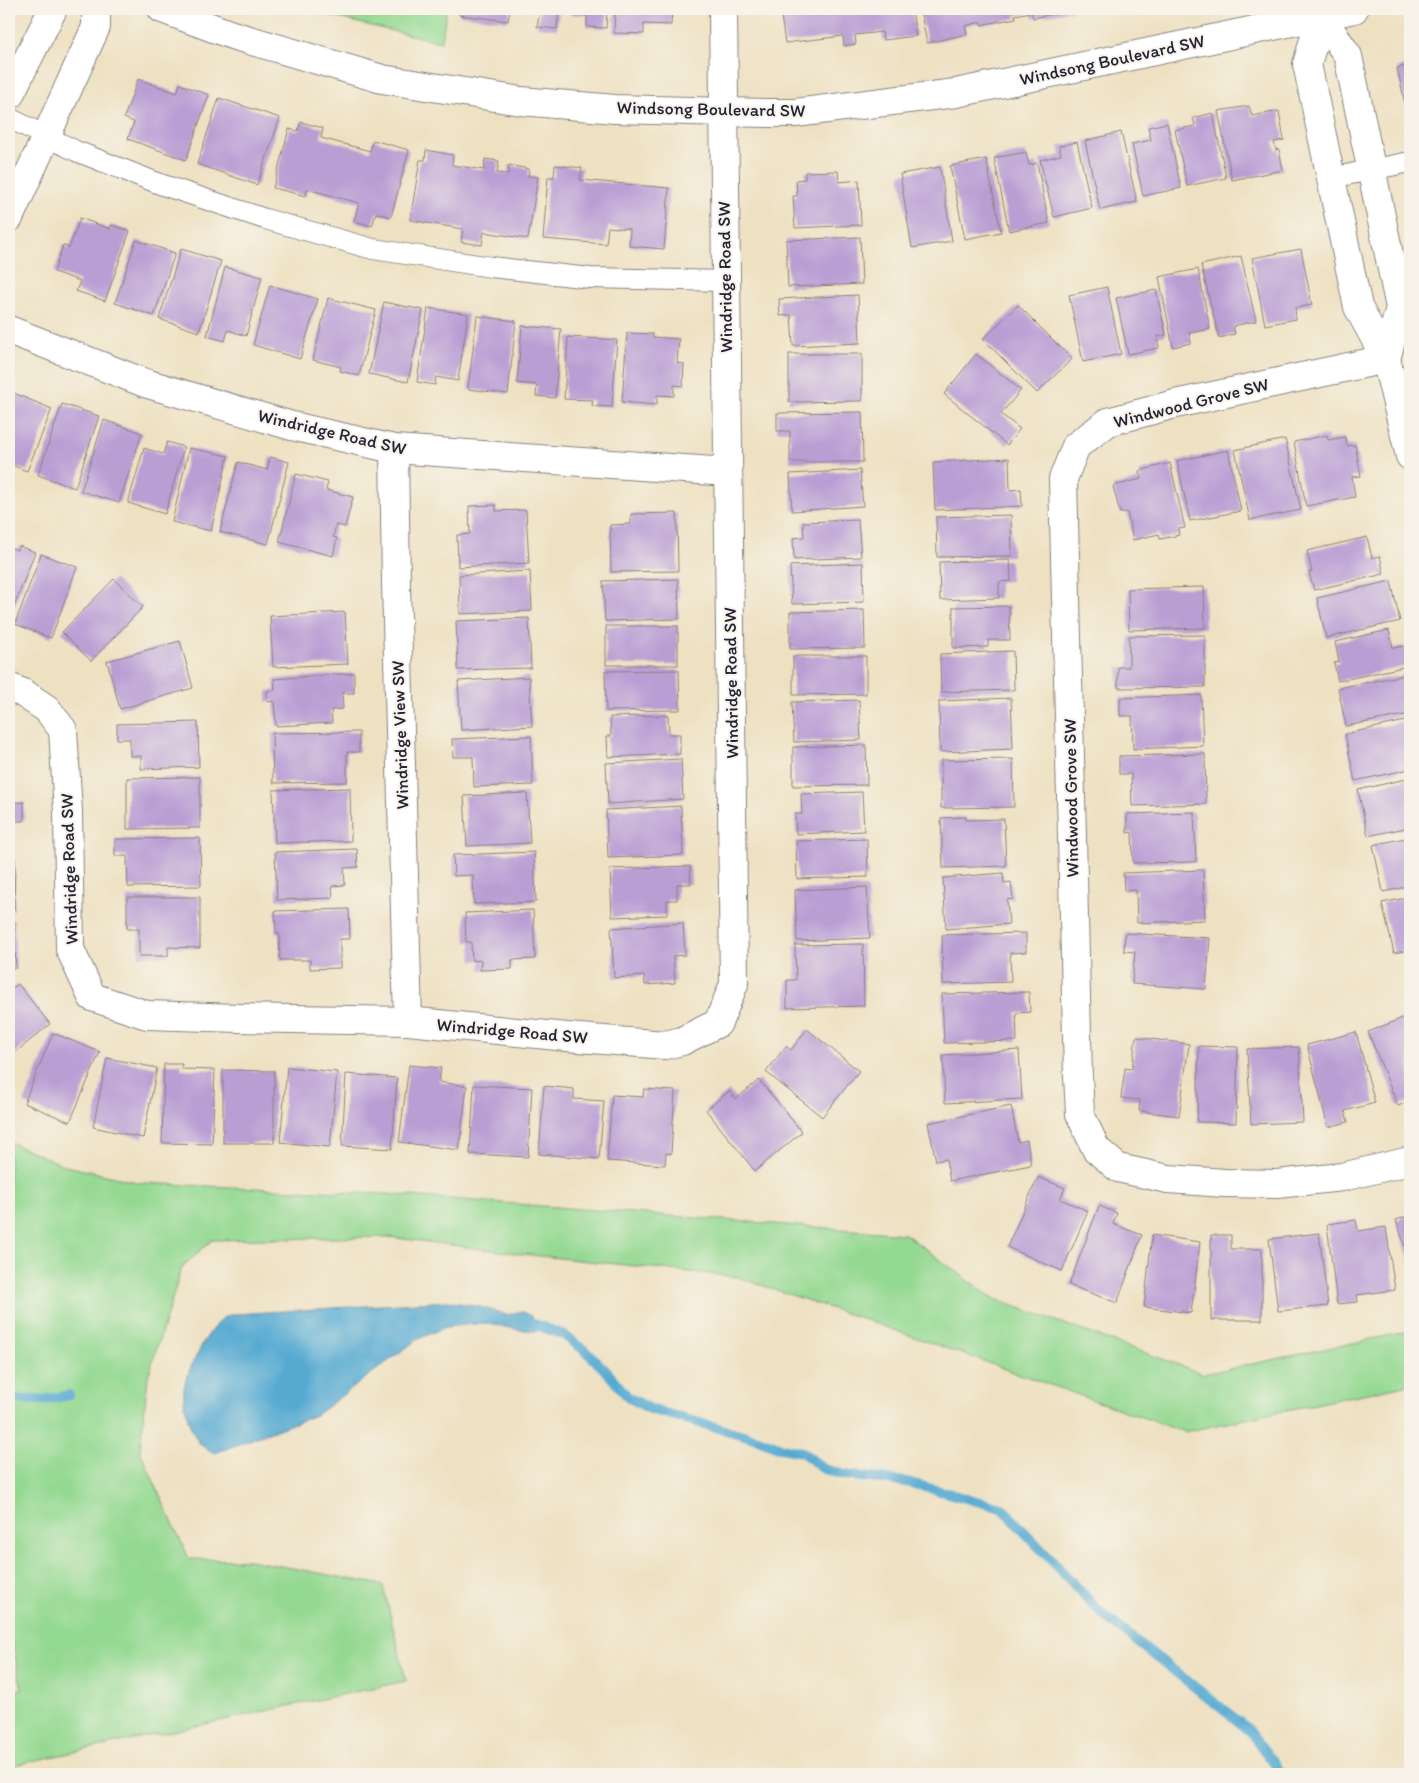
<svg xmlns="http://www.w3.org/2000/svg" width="1419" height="1783" font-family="Itim,sans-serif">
  <rect width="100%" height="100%" fill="#f7f3e8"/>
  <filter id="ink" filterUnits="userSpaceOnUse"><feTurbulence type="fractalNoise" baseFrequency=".02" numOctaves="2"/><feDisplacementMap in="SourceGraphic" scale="10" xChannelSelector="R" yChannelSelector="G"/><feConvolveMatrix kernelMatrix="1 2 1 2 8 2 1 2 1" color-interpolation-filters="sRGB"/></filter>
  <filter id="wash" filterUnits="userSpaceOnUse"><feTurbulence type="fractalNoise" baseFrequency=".0096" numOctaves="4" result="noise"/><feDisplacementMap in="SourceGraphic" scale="20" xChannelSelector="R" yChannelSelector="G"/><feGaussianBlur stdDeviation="1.12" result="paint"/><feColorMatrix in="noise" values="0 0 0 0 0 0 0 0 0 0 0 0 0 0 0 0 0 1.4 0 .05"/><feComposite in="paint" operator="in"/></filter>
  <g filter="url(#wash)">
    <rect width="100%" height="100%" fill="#eee1c2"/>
    <!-- green -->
    <g fill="#94d992" stroke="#5b7e66">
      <polygon points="303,9 447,9 441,42 371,26"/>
      <polygon points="9,1142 66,1166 141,1183 386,1194 905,1234 992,1298 1204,1374 1410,1331 1410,1384 1184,1432 857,1317 737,1277 522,1254 388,1237 212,1240 182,1267 148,1376 140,1451 189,1559 249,1560 383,1585 406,1681 9,1766 9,1692 22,1689 9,1628"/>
    </g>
    <!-- water -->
    <path fill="#56aad2" stroke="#3c6686" d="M448 1301 481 1307 507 1315 521 1311 532 1316 537 1331 520 1330 484 1323 446 1327 418 1339 316 1415 215 1453C210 1450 203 1448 199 1443 190 1431 182 1403 184 1388 187 1370 208 1329 223 1318 226 1316 230 1315 234 1314Z"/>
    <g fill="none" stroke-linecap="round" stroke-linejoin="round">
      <!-- stream -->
      <g stroke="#56aad2" stroke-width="10">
        <polyline points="522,1322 534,1324 564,1335 587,1352 608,1373 628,1397 650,1409 758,1439 781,1448 802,1452 824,1469 844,1475 907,1482 1002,1508 1102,1614 1248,1729 1282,1774"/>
        <polyline points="9,1399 43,1400 69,1395"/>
      </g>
    </g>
    <g id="blocks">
      <!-- building -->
      <g fill="#b99ed4">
        <polygon points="460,9 510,9 508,21 459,15"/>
        <polygon points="531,9 559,9 557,29 537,27 540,11 530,10"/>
        <polygon points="569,9 607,9 606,28 587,27 587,15 569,14"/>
        <polygon points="615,9 672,9 671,25 644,24 644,34 614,33"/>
        <polygon points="780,9 912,9 916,36 883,40 882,32 855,35 856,44 844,46 843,36 785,43"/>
        <polygon points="920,9 1074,9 1074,10 1033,18 1031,12 1015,15 1016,18 981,25 981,22 965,26 967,34 927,43"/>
        <polygon points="1410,65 1410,106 1406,107 1397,68"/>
        <polygon points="138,79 177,93 180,84 209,95 186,160 128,139 134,122 124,118"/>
        <polygon points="219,98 280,118 257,185 197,164"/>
        <polygon points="1249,106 1252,116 1279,111 1284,140 1274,142 1276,150 1279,149 1283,170 1232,180 1218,111"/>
        <polygon points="1213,113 1226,178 1187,186 1175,130 1195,126 1193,118"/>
        <polygon points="301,122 323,128 321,138 370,151 373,140 409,150 391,217 376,213 372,226 354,221 359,203 307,189 306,196 273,188 289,129 298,131"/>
        <polygon points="1167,123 1181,188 1143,196 1132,144 1151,140 1148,127"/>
        <polygon points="1121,132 1137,202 1100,210 1085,141"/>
        <polygon points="1077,142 1092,208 1054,217 1040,160 1061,155 1059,146"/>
        <polygon points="426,150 453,155 452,165 484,170 485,159 499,161 497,173 508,174 509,165 529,169 528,176 538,177 528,239 484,232 482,245 461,242 463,229 410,220 420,160 425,160"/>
        <polygon points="1026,152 1029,165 1037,163 1049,223 1009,231 994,158"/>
        <polygon points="986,159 1001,232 965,239 950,166"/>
        <polygon points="555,165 582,168 580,180 669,188 664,249 629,246 630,229 608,227 606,244 543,239 548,177 554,177"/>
        <polygon points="940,167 952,241 912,248 900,174"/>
        <polygon points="838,171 839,182 859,180 861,225 795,228 793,196 797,196 796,180 805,179 805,172"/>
        <polygon points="80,218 110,229 111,225 130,231 105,301 76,291 80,281 54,272 63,245 69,248"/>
        <polygon points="860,237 862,284 788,287 786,240"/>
        <polygon points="136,240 175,253 154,316 115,303"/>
        <polygon points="181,249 221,261 199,332 159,319"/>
        <polygon points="1301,249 1312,305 1295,308 1296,319 1265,325 1252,258"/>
        <polygon points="1241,256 1256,321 1233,326 1235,334 1219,338 1201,265"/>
        <polygon points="225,267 262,277 246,336 228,330 225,341 207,336"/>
        <polygon points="1198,269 1210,329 1189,333 1191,343 1173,347 1159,277"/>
        <polygon points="270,285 318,299 300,359 253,345"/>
        <polygon points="1107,287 1121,354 1083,362 1069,295"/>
        <polygon points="1156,290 1166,335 1157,337 1159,348 1128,354 1116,298"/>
        <polygon points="858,295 860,343 793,346 791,315 780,316 779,299"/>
        <polygon points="328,298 376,310 359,376 340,371 341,367 313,360"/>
        <polygon points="384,302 423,310 408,382 369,374"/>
        <polygon points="1018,305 1072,359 1037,393 983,339"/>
        <polygon points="428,308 468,314 458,381 436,377 435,385 417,382"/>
        <polygon points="477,316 516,321 508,394 468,389"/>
        <polygon points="522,326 561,329 555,398 536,396 537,385 517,383"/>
        <polygon points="627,333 653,334 652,337 679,339 677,363 684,364 683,386 674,385 674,396 657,395 657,405 622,402"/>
        <polygon points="568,337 617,340 612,407 592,406 593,400 564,399"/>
        <polygon points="789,354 862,354 862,401 789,402"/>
        <polygon points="976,354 1021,390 1001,414 1020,429 1007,445 944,394"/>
        <polygon points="9,391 52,409 27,471 9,464"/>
        <polygon points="62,404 99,416 75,488 38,475"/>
        <polygon points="862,412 863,462 790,462 790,431 777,431 777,413"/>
        <polygon points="104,420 142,433 119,503 81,491"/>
        <polygon points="1327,435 1328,440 1345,437 1347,446 1355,445 1361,476 1352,477 1355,497 1306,506 1294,442"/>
        <polygon points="1285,439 1301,510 1250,520 1235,450"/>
        <polygon points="167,442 184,447 165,514 128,503 144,448 163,454"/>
        <polygon points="189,448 228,456 211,531 172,522"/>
        <polygon points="1228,450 1241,511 1190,521 1177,461"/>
        <polygon points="270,457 289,462 268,544 220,532 238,462 267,470"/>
        <polygon points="1009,458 1010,490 1021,489 1022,506 935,510 933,462"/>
        <polygon points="1170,463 1185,528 1178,529 1179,535 1160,539 1159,534 1133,540 1127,512 1120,513 1113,486 1141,479 1139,471"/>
        <polygon points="860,470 863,506 792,511 790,474"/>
        <polygon points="296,474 328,482 326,490 353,497 345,527 336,525 333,537 337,538 333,556 279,542"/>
        <polygon points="496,505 496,511 526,510 529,563 458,567 457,535 470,534 469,506"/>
        <polygon points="677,513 678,571 611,572 610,525 631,524 631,514"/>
        <polygon points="1011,515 1012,556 937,557 936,517"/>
        <polygon points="858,520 861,557 794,560 793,538 804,537 803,522"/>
        <polygon points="1367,537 1372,558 1380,556 1384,574 1314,590 1309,572 1312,572 1307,551"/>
        <polygon points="19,546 35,552 9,620 9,547 17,550"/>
        <polygon points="41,554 77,567 51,638 15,624"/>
        <polygon points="1010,560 1011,581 999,582 999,598 940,600 939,562"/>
        <polygon points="863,563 864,602 792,604 790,566"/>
        <polygon points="530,571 532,611 460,614 459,575"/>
        <polygon points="114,579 143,607 91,661 62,632"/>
        <polygon points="678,579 679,619 605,621 603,581"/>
        <polygon points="1391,581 1400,621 1326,638 1317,598"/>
        <polygon points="1204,587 1205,628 1129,630 1128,589"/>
        <polygon points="1009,606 1010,640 988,640 988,647 953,648 953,607"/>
        <polygon points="864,610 865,648 790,649 790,612"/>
        <polygon points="345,612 348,664 273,667 270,616"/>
        <polygon points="529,618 531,668 458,670 456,621"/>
        <rect x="606" y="626" width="72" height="39"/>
        <polygon points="1389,630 1393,648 1404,646 1408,666 1338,681 1334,663 1339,662 1335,642"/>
        <polygon points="1205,635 1205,687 1118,688 1118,667 1129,667 1129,636"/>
        <polygon points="180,641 193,688 120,709 107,661"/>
        <polygon points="1013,651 1014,690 941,692 940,654"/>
        <polygon points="793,656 866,656 866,694 793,695"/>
        <polygon points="679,670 680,710 606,711 605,671"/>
        <polygon points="354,673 354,693 342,693 343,709 331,710 332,723 276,726 274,701 267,702 267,691 275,690 274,679"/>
        <polygon points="1410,674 1410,714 1346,726 1338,688"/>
        <polygon points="529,677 532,726 461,730 458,681"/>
        <polygon points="1201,695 1203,746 1133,749 1132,716 1120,716 1120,698"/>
        <polygon points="1011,698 1013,749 940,752 939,701"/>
        <polygon points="859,700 861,740 794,742 792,702"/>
        <polygon points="668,715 669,734 680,734 680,754 608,757 607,736 611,736 610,717"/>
        <polygon points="1410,720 1410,769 1355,781 1345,734"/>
        <polygon points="198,722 199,767 141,769 141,756 130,756 130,739 117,739 117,724"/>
        <polygon points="359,732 359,752 347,752 347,782 273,783 272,733"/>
        <polygon points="531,736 533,785 474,787 473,757 453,757 452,739"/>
        <polygon points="866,745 867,785 793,786 793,747"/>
        <polygon points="1205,754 1206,804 1132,806 1131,774 1119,774 1119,756"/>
        <polygon points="9,756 11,756 12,793 9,793"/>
        <polygon points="681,759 683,799 608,804 606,763"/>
        <polygon points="1013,759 1014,807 941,808 941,760"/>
        <polygon points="200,777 200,828 127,829 127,778"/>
        <polygon points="1410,778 1410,827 1368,836 1358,790"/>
        <polygon points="350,788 351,841 275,843 273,790"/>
        <polygon points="862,792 864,831 796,834 795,814 802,814 801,794"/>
        <polygon points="527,793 530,843 467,846 464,796"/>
        <polygon points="24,802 24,821 9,821 9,803"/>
        <polygon points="681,806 683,855 608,858 606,810"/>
        <polygon points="1194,812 1196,862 1133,863 1132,832 1127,833 1127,814"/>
        <polygon points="966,817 966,820 1004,819 1006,866 943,868 941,818"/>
        <polygon points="1410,837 1410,886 1383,892 1373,845"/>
        <polygon points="200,838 201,886 128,887 127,856 115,856 115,839"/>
        <polygon points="867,839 868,877 797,879 796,841"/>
        <polygon points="357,849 358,867 344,868 345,885 332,886 333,898 277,900 275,852"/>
        <polygon points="534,852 536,902 474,904 473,875 454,876 453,855"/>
        <polygon points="9,860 15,860 14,910 9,910"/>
        <polygon points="690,866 691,884 677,884 677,900 667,900 667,915 612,917 610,869"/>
        <polygon points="1203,870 1205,920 1137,923 1136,890 1124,891 1123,873"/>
        <polygon points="1003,873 1004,883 1011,882 1013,899 1007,900 1009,924 946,929 943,878"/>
        <polygon points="867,887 870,938 797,941 795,890"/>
        <polygon points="127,897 200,897 200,948 168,947 168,956 139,956 139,929 127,929"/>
        <polygon points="1410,897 1410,950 1394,953 1382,903"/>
        <polygon points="349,909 350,939 340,939 340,968 310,969 310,960 280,960 279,933 276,933 275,911"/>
        <polygon points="533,910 535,959 512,960 512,969 480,970 481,960 472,961 471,942 466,942 465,913"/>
        <polygon points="9,920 14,920 16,968 9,968"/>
        <polygon points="683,923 685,955 673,956 675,983 645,985 644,976 614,978 611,928"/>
        <polygon points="1026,933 1026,952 1010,953 1011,982 943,984 942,935"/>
        <polygon points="1125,933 1210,938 1206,989 1132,984 1135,952 1124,951"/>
        <polygon points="863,944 864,1006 787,1008 787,980 796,980 795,945"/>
        <polygon points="18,984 50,1024 9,1058 9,991"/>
        <polygon points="1029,992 1030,1012 1016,1013 1017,1041 944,1043 942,994"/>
        <polygon points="1410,1015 1410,1101 1398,1106 1368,1032"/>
        <polygon points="807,1029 859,1071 822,1117 766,1072 786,1046 791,1050"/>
        <polygon points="1356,1032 1375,1103 1345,1111 1348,1122 1328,1127 1307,1045"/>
        <polygon points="53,1033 100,1052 70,1122 24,1103"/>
        <polygon points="1136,1037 1189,1044 1179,1116 1139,1111 1140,1100 1121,1098 1125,1068 1132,1069"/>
        <polygon points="1199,1046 1238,1047 1236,1123 1197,1122"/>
        <polygon points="1299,1047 1303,1122 1251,1124 1247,1049"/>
        <polygon points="1019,1050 1022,1099 945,1103 943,1055"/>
        <polygon points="107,1058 157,1068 143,1138 93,1127"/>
        <polygon points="164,1064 182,1064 181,1069 215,1070 212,1144 162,1143"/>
        <polygon points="409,1065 441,1068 439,1082 467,1086 459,1150 399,1142"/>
        <polygon points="287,1067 337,1072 330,1147 280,1142"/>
        <polygon points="223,1070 274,1071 274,1143 223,1143"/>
        <polygon points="346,1074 397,1078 392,1149 342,1146"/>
        <polygon points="759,1080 802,1132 755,1171 706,1110 729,1091 736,1099"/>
        <polygon points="474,1085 532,1088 528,1157 470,1154"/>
        <polygon points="544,1086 574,1089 574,1099 604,1101 599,1159 539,1154"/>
        <polygon points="644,1089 675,1091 671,1154 666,1153 665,1165 607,1161 612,1095 643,1097"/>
        <polygon points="1011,1106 1018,1142 1027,1140 1031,1165 950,1181 946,1159 936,1161 928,1123"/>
        <polygon points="1038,1177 1065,1188 1060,1199 1088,1211 1062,1271 1007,1247"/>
        <polygon points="1099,1206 1117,1213 1113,1224 1142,1235 1117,1303 1069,1285"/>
        <polygon points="1410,1215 1410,1261 1396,1220"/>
        <polygon points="1356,1220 1358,1231 1386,1227 1395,1290 1357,1295 1358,1302 1337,1304 1327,1224"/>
        <polygon points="1319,1233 1328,1306 1278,1311 1269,1239"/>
        <polygon points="1152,1235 1200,1242 1191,1313 1144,1307"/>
        <polygon points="1211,1235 1231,1235 1231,1249 1262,1249 1262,1320 1211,1320"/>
      </g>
    </g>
  </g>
  <g filter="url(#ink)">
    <use href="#blocks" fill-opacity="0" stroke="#88827e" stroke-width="1"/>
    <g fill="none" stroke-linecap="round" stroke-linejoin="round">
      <!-- service casing -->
      <g stroke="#88827e" stroke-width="22">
        <g id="service">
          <polyline points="9,118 76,151 160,184 265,219 373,249 491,267 590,278 726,281"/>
          <polyline points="1331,178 1410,162"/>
        </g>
      </g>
      <!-- minor casing -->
      <g stroke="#88827e" stroke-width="30">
        <g id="minor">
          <polyline points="1321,16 1307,64 1358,307 1386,359 1410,456"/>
          <polyline points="1321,16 1348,56 1400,308 1386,359"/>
          <polyline points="9,96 53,9"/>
          <polyline points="9,218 96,27 96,9"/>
          <polyline points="9,330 145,383 292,426 394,449 728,472"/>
          <polyline points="1386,359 1175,404 1108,422 1076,446 1063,479 1078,1076 1080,1114 1096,1149 1118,1168 1168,1179 1225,1183 1277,1184 1342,1177 1410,1161"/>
          <polyline points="394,449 396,584 408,1021"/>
          <polyline points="9,687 23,693 47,709 63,730 68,812 70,949 92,997 147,1015 239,1018 408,1021 567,1037 665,1045 682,1041 718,1023 734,984 723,9"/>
        </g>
      </g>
      <!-- tertiary casing -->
      <g stroke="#88827e" stroke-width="30">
        <polyline id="tertiary" points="162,9 232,35 382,79 521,101 615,109 765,113 795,113 956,93 1354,9"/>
      </g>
      <!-- service -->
      <use href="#service" stroke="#fff" stroke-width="20"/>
      <!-- minor -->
      <use href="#minor" stroke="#fff" stroke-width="28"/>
      <!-- tertiary -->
      <use href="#tertiary" stroke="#fff" stroke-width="28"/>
    </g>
  </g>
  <g text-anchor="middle" stroke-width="4" stroke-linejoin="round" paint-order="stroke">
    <!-- street labels -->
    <g font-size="18" fill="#22223b" stroke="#f7f3e8">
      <text transform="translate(1112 60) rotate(-12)" y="6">Windsong Boulevard SW</text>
      <text transform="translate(711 109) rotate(1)" y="6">Windsong Boulevard SW</text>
      <text transform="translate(725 277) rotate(-91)" y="6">Windridge Road SW</text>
      <text transform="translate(1191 403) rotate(-14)" y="6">Windwood Grove SW</text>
      <text transform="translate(332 432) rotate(13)" y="6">Windridge Road SW</text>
      <text transform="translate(731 683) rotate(-91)" y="6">Windridge Road SW</text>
      <text transform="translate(400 735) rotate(-92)" y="6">Windridge View SW</text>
      <text transform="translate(1071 798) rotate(-91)" y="6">Windwood Grove SW</text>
      <text transform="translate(69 869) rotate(-92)" y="6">Windridge Road SW</text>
      <text transform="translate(512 1031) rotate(5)" y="6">Windridge Road SW</text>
    </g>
  </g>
  <!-- margin -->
  <rect width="1419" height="1783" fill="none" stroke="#f7f3e8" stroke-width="30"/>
</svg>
